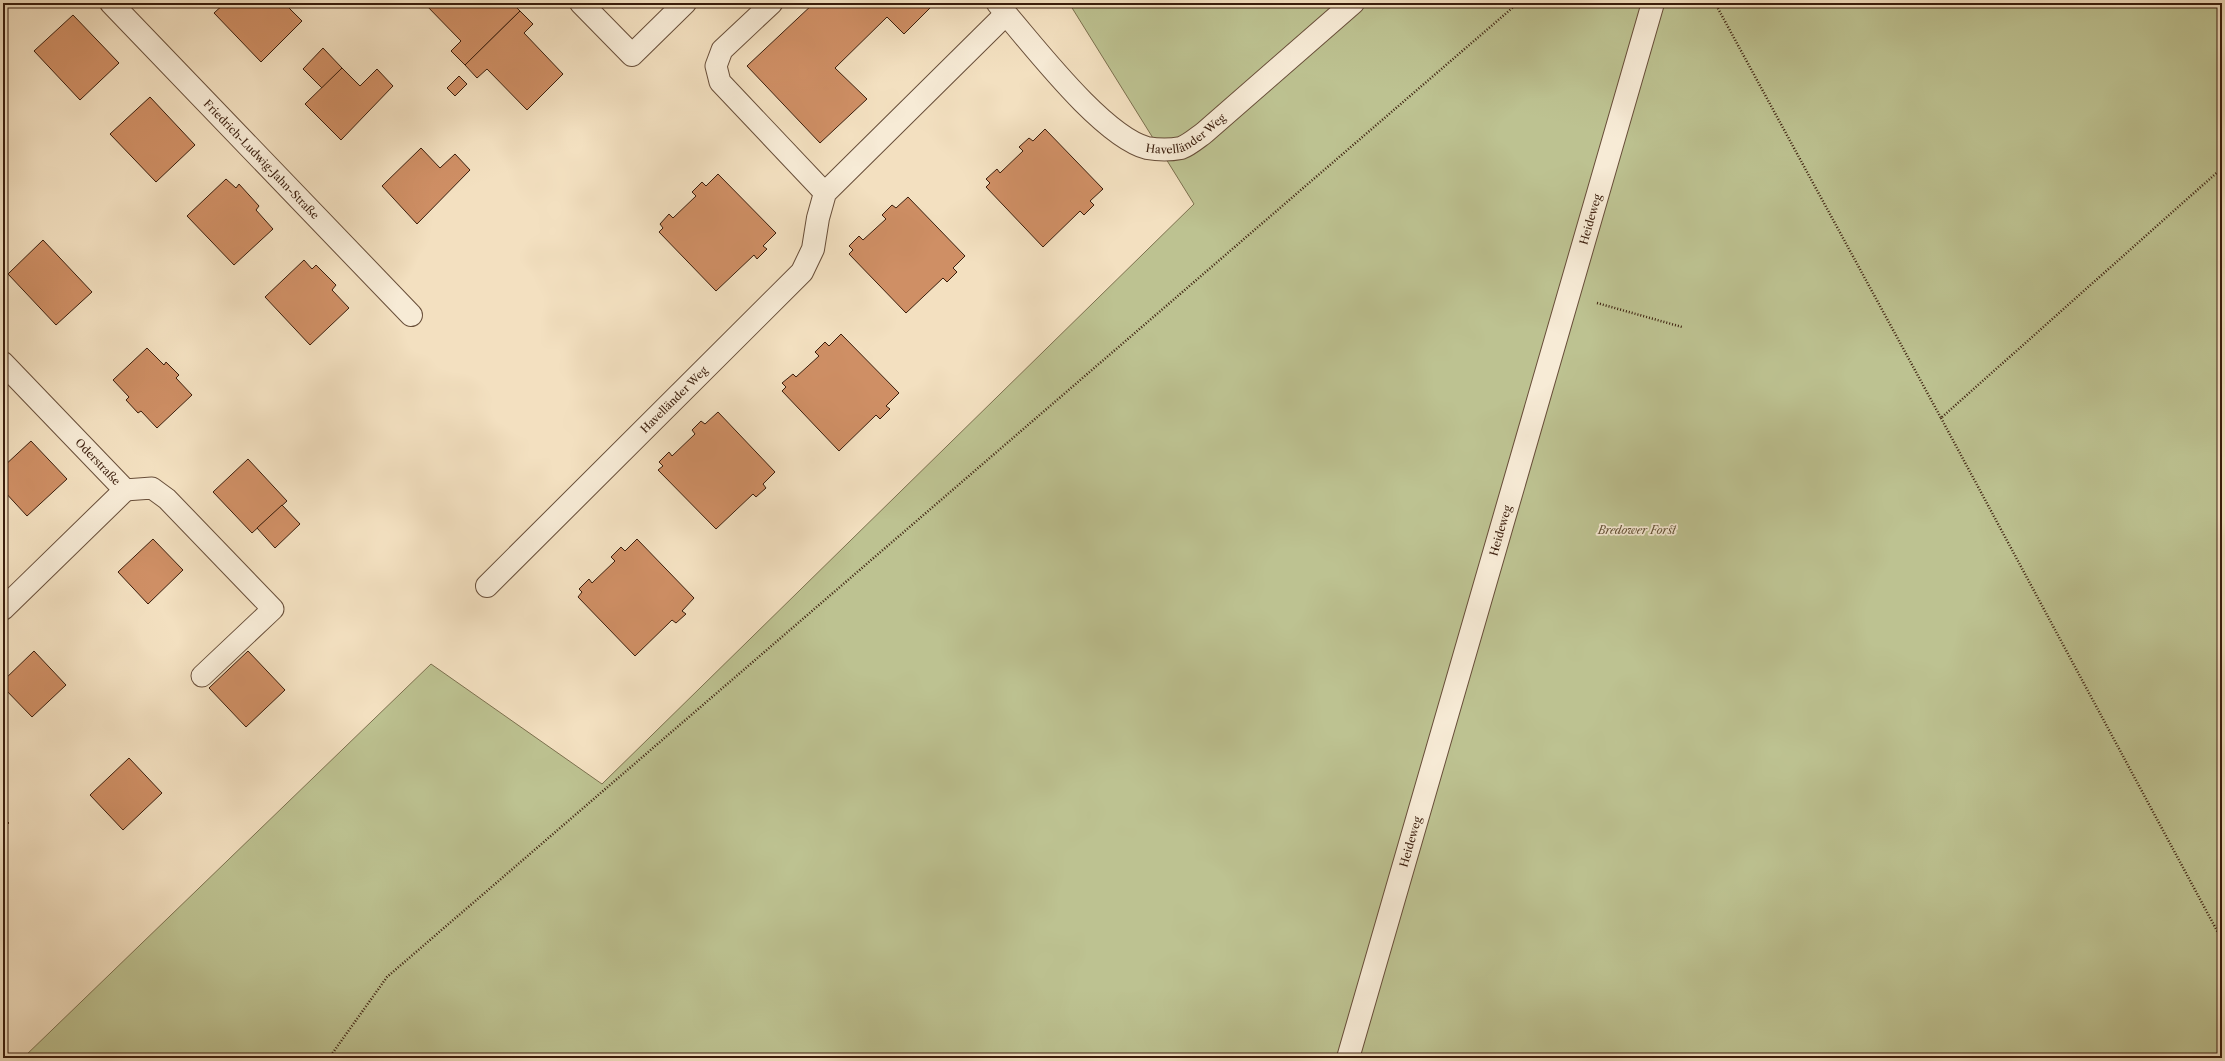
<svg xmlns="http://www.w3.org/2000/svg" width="2225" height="1061" font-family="'Libre Caslon Text',serif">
  <rect width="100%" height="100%" fill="#f3e0c0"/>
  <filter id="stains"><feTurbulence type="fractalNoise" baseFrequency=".005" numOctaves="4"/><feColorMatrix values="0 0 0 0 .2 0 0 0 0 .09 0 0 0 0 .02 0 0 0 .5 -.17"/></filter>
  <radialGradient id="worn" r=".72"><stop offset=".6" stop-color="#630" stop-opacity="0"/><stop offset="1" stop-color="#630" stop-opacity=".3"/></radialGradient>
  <!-- green -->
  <polygon fill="#bdc291" stroke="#7c704e" points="1069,3 2222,3 2222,600 2218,605 2222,633 2222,1058 23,1058 431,664 602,784 1194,204"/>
  <!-- building -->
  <g fill="#cf8f65" stroke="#3a1d0c">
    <polygon points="225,3 284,3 302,21 261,62 214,13"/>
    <polygon points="424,3 495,3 498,6 501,3 512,3 520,11 465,65 451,51 461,41"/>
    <polygon points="814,3 935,3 904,34 887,17 835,68 867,99 820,143 747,66"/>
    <polygon points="520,11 533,24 524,33 563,74 527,110 487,69 477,78 465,65"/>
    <polygon points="73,15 119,63 80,100 34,51"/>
    <polygon points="323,48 342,68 322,88 303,69"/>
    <polygon points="342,68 360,86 377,69 393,86 341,140 305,104"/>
    <polygon points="459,76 467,84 455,96 447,88"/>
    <polygon points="150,97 195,145 156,182 110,134"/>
    <polygon points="1045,129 1103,189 1090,201 1094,205 1084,215 1080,211 1043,247 986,187 990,183 986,179 997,169 1000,173 1023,151 1019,147 1029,138 1033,141"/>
    <polygon points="421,148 440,168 455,154 470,170 417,224 382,186"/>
    <polygon points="718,174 776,233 763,246 767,249 757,259 754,255 716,291 659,232 663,228 660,224 669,214 673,218 696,196 692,192 702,182 706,186"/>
    <polygon points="226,179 236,188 239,184 259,206 256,210 273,229 234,265 187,216"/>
    <polygon points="908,197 965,256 953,268 957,272 947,282 943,278 906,313 849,254 853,250 849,246 859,236 863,240 886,219 882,215 892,205 896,208"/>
    <polygon points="43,240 92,292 56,325 8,274"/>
    <polygon points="304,260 312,269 316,265 336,285 332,290 349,308 310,345 265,297"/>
    <polygon points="841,334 899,393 886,406 890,409 880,419 876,415 839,451 782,391 786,387 782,383 793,374 796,377 819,356 815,352 825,342 829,346"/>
    <polygon points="147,348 164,365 166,362 179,375 176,378 192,395 157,428 141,411 138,413 126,400 129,397 113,380"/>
    <polygon points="718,412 775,472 763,484 766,488 756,497 753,494 716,529 658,470 663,466 659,462 669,452 672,456 695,434 692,430 701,421 705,424"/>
    <polygon points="31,441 67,479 27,516 3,490 3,467"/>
    <polygon points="248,459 287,501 252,533 213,492"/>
    <polygon points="282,505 300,524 275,548 257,528"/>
    <polygon points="153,539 183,570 148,604 118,572"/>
    <polygon points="637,539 694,598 682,611 686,614 676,623 672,620 635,656 578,597 582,592 579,589 589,579 592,583 615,561 611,557 621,547 625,551"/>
    <polygon points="34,651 66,685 32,717 3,687 3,681"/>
    <polygon points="248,651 285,690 246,727 209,688"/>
    <polygon points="129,758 162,793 123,830 90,795"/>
    <polygon points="3,817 9,823 3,828"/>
  </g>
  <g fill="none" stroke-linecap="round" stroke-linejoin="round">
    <!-- lane casing -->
    <g stroke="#684e39" stroke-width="23">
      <g id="lane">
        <polyline points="772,3 722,50 716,66 720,82 825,193"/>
        <polyline points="997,3 1006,14"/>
        <polyline points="125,490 152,488 167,499 273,609 202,676"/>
      </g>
    </g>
    <!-- street casing -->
    <g stroke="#684e39" stroke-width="24">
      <g id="street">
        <path id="s1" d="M111 3 411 315"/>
        <polyline points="581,3 632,55 685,3"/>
        <path id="s2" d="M3 363 125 490 3 609"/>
        <path id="s3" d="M487 586 802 272 813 249 818 218 825 193 1006 14C1037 50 1103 136 1147 148 1158 150 1171 150 1181 148 1189 145 1197 138 1204 133L1353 3"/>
        <path id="s4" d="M1348 1058 1653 3"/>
      </g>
    </g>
    <!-- path -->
    <g stroke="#3a1d0c" stroke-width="2.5" stroke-dasharray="1 2" stroke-linecap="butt">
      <polyline points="1715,3 1941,418 2222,168"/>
      <polyline points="1597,303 1682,327"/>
      <polyline points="1941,418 2222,940"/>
      <polyline points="329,1058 387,977 1518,3"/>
    </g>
    <!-- lane -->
    <use href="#lane" stroke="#f7ebd6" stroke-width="21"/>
    <!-- street -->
    <use href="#street" stroke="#f7ebd6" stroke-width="22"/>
  </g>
  <g text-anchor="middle" stroke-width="3.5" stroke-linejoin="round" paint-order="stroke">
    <!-- street labels -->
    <g font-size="11" fill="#3a1d0c" stroke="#f7ebd6">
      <text dy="4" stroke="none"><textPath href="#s3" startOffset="1022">Havelländer Weg</textPath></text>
      <text dy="4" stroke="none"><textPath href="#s1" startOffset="217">Friedrich-Ludwig-Jahn-Straße</textPath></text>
      <text dy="4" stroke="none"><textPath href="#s4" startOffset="873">Heideweg</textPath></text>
      <text dy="4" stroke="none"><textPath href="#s3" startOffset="264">Havelländer Weg</textPath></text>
      <text dy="4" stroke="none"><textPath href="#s2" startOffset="137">Oderstraße</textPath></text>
      <text dy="4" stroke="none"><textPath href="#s4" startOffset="549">Heideweg</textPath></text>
      <text dy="4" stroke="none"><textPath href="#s4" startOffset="225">Heideweg</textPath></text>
    </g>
    <!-- park labels -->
    <g font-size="11" font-style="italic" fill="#614f34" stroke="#f7ebd6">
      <text x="1637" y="534">Bredower Forst</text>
    </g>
  </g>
  <!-- margin -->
  <rect width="2225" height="1061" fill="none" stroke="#f3e0c0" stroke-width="16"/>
  <rect x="4" y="4" width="2217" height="1053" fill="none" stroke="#3a1d0c" stroke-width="2"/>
  <rect x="8" y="8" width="2209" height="1045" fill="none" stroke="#3a1d0c"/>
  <rect width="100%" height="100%" filter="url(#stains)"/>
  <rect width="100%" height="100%" fill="url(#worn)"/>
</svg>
